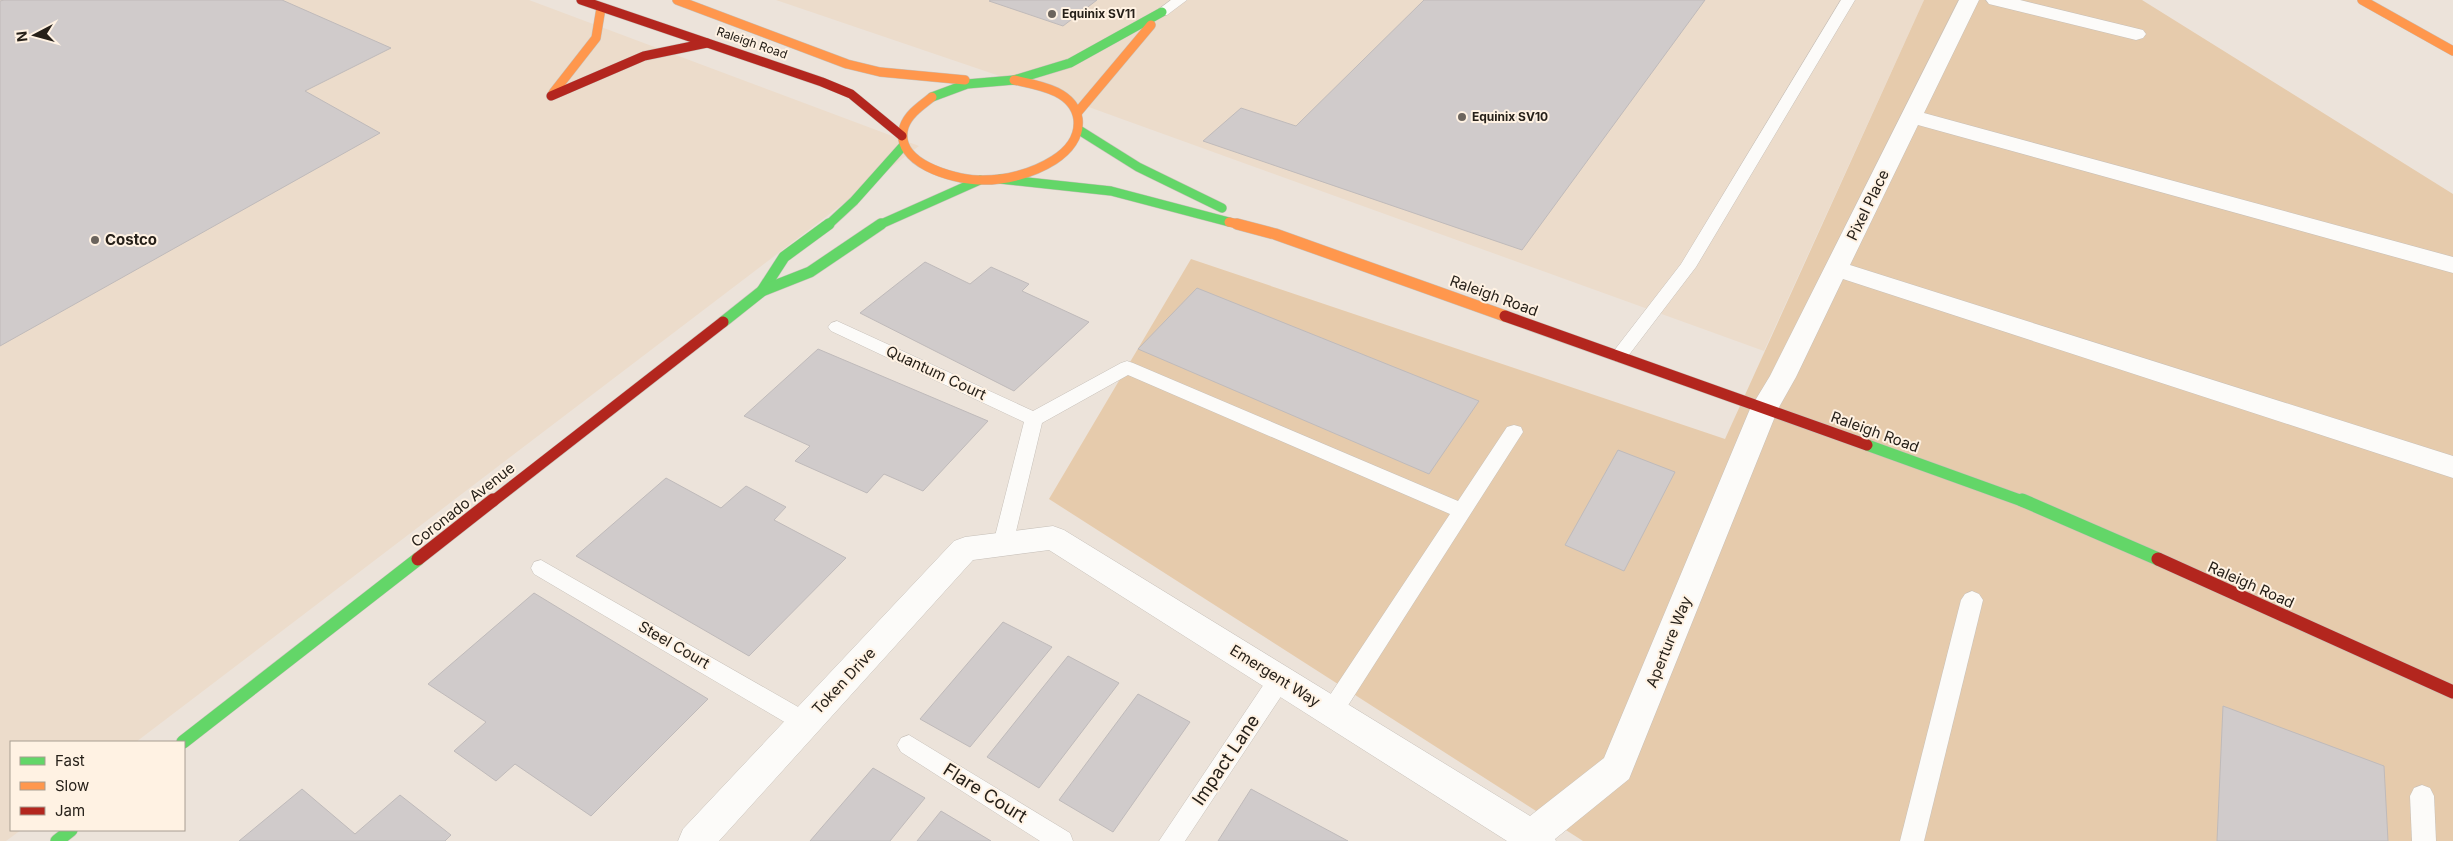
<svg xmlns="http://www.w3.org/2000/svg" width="2453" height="841" font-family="Inter,sans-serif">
  <rect width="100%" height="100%" fill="#ece3da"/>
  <!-- built -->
  <g fill="#ecdccb">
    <polygon points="0,0 529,0 919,146 136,742 11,742 11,830 21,830 6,841 0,841"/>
    <polygon points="776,0 1924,0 1764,351 1061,97"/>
  </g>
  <!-- green -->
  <polygon fill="#e6cbac" points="1924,0 2142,0 2453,194 2453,841 1583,841 1049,499 1191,259 1725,439"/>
  <!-- building -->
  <g fill="#d0cbcb" stroke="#bfbaba">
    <polygon points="4,0 282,0 391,48 305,91 380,133 0,346 0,1"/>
    <polygon points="991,0 1097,0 1063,26 989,1"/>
    <polygon points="1424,0 1705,0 1522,250 1203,141 1241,108 1296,126"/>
    <polygon points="925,262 970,284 991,267 1029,284 1022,291 1089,322 1014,391 860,313"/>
    <polygon points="1197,288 1479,401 1429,474 1138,349"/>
    <polygon points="818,349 988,421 923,491 884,474 867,493 795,461 810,446 744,416"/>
    <polygon points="1618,450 1675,472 1624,571 1565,545"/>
    <polygon points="666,478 721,508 746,486 786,507 774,520 846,558 749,656 576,556"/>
    <polygon points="534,593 708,699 591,816 515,764 496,781 454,751 486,722 428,684"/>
    <polygon points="1003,622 1052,647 970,747 920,719"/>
    <polygon points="1068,656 1119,683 1039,788 987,757"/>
    <polygon points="1138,694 1190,722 1113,832 1059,800"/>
    <polygon points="2223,706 2384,766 2388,841 2217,841"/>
    <polygon points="873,768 925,798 890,841 810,841"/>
    <polygon points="302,789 355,834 400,795 451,835 445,841 239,841"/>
    <polygon points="1251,789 1348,841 1218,841"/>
    <polygon points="941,811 991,841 917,841"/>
  </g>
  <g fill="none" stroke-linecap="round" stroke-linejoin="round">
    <!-- lane casing -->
    <g stroke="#c7c0b9" stroke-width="1">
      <g id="lane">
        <polygon points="1171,0 1187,0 1167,15 1157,15 1155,12"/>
        <polygon points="1841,0 1855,0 1696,267 1625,360 1619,362 1613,360 1610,356 1613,352 1681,264"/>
        <polygon points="837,321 1033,411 1121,363 1127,361 1133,363 1458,501 1507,427 1514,425 1521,427 1523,432 1340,718 1332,721 1324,718 1321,711 1324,704 1450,514 1128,375 1042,423 1013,544 1010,550 1003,552 996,550 993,544 1024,422 831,331 828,327 831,323"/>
        <polygon points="541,560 814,716 817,723 814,730 806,733 798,730 534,574 531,568 534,562"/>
        <polygon points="1972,591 1979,594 1983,600 1924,841 1900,841 1961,600 1965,594"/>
        <polygon points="1280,670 1288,672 1291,679 1288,686 1185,841 1159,841 1272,672"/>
        <polygon points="909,735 1070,833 1073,841 1040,841 901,752 897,745 901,738"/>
        <polygon points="2422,785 2430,788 2434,796 2436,841 2412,841 2410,796 2414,788"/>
      </g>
    </g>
    <!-- street casing -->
    <g stroke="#c7c0b9" stroke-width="1">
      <g id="street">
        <polygon points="1959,0 1979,0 1924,113 2453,257 2453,273 1918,125 1850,265 2453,456 2453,478 1843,279 1796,377 1778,409 1629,779 1555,839 1556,841 1507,841 1049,550 973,560 719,841 678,841 683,829 954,541 965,537 1053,526 1064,530 1530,816 1604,758 1750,409 1770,376"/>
        <polygon points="1986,0 2020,0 2143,30 2146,34 2143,38 2136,40 1989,4"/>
      </g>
    </g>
    <!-- fast-far2 casing -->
    <g stroke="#c7c0b9" stroke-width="10">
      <g id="fast-far2">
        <polyline points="1014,80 1070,63 1162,12"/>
        <polyline points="932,97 967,84 1014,80"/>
        <polyline points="1079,130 1138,167 1222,208"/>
        <polyline points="1000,179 1111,191 1229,222"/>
        <polyline points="828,225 854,201 904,145"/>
        <polyline points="879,225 980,180"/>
      </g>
    </g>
    <!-- fast-far1 casing -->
    <g stroke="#c7c0b9" stroke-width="12">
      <g id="fast-far1">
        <polyline points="762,291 784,257 829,224"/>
        <polyline points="723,322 762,291 810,272 881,224"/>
        <polyline points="1867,445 2025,502"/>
      </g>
    </g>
    <!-- fast casing -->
    <g stroke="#c7c0b9" stroke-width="14">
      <g id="fast">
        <polyline points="2022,500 2158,559"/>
        <polyline points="183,742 418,559"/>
        <polyline points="57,841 71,830"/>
      </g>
    </g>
    <!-- slow-far1 casing -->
    <g stroke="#c7c0b9" stroke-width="10">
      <g id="slow-far1">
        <polyline points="677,0 847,64 880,72 965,80"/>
        <polyline points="2362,0 2453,51"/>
        <polyline points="553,93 596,38 601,8"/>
        <path d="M932 97C922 105 908 114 904 127 893 163 953 179 978 180 1004 181 1032 174 1054 160 1068 151 1080 137 1078 119 1074 90 1037 85 1014 80"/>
        <polyline points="1077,113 1151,25"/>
        <polyline points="1229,222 1242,225"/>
      </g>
    </g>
    <!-- slow casing -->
    <g stroke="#c7c0b9" stroke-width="12">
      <polyline id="slow" points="1237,224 1275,234 1505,316"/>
    </g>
    <!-- jam-far2 casing -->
    <g stroke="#c7c0b9" stroke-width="10">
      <g id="jam-far2">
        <polyline points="581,0 822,82 851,94 902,136"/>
        <polyline points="551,96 644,56 707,43"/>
      </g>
    </g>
    <!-- jam-far1 casing -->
    <g stroke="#c7c0b9" stroke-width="12">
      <g id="jam-far1">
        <polyline points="1505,316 1867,445"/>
        <polyline points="492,502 723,322"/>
      </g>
    </g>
    <!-- jam casing -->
    <g stroke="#c7c0b9" stroke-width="14">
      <g id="jam">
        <polyline points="418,559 493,500"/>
        <polyline points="2158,559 2453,692"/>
      </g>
    </g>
    <!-- lane -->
    <use href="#lane" fill="#fcfbf9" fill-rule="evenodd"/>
    <!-- street -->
    <use href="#street" fill="#fcfbf9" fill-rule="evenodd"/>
    <!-- fast-far2 -->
    <use href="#fast-far2" stroke="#63d668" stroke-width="9"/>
    <!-- fast-far1 -->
    <use href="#fast-far1" stroke="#63d668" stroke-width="11"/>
    <!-- fast -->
    <use href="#fast" stroke="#63d668" stroke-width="13"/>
    <!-- slow-far1 -->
    <use href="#slow-far1" stroke="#ff974d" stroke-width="9"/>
    <!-- slow -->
    <use href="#slow" stroke="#ff974d" stroke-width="11"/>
    <!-- jam-far2 -->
    <use href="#jam-far2" stroke="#b3261e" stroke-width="9"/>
    <!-- jam-far1 -->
    <use href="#jam-far1" stroke="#b3261e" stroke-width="11"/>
    <!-- jam -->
    <use href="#jam" stroke="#b3261e" stroke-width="13"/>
  </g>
  <!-- markers -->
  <g fill="#6b645d" stroke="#fff2e3" stroke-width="2">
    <circle cx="1052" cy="14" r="5"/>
    <circle cx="1462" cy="117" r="5"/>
    <circle cx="95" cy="240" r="5"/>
  </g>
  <g text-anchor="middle" stroke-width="4" stroke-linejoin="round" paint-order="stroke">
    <!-- far-poi labels -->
    <g font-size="12" font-weight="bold" fill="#262019" stroke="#fff2e3" text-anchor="start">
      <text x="1062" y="18">Equinix SV11</text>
      <text x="1472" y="121">Equinix SV10</text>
    </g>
    <!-- far-street labels -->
    <g font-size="12" fill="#262019" stroke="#fff2e3">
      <text transform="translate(752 43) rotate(19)" y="4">Raleigh Road</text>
    </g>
    <!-- street labels -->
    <g font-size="15" fill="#262019" stroke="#fff2e3">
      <text transform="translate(1868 205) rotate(-64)" y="5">Pixel Place</text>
      <text transform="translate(1494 296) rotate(20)" y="5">Raleigh Road</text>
      <text transform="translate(936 373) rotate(25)" y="5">Quantum Court</text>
      <text transform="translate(1875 432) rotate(20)" y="5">Raleigh Road</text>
      <text transform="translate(463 505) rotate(-38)" y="5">Coronado Avenue</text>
      <text transform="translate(2251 585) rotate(24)" y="5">Raleigh Road</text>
      <text transform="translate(1669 642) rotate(-68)" y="5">Aperture Way</text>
      <text transform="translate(674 645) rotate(30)" y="5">Steel Court</text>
      <text transform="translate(1275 676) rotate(32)" y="5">Emergent Way</text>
      <text transform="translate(844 681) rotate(-47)" y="5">Token Drive</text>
    </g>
    <!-- poi labels -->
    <g font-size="15" font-weight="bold" fill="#262019" stroke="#fff2e3" text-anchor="start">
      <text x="105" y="245">Costco</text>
    </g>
    <!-- near-street labels -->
    <g font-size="18" fill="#262019" stroke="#fff2e3">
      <text transform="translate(1226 760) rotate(-56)" y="6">Impact Lane</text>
      <text transform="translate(985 793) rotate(32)" y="6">Flare Court</text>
    </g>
  </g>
  <!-- legend -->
  <rect x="10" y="741" width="175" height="90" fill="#fff2e3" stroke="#a89e92"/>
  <rect x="20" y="757" width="25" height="8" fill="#63d668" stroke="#a89e92"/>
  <text x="55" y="766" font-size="15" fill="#262019">Fast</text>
  <rect x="20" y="782" width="25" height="8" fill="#ff974d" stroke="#a89e92"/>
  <text x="55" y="791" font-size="15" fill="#262019">Slow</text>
  <rect x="20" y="807" width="25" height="8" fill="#b3261e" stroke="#a89e92"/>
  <text x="55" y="816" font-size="15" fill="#262019">Jam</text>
  <!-- north arrow -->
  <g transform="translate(35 35) rotate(264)" stroke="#fff2e3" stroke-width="4" paint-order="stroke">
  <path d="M0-4L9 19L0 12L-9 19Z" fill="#262019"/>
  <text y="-8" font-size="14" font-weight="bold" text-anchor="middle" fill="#262019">N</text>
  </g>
</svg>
